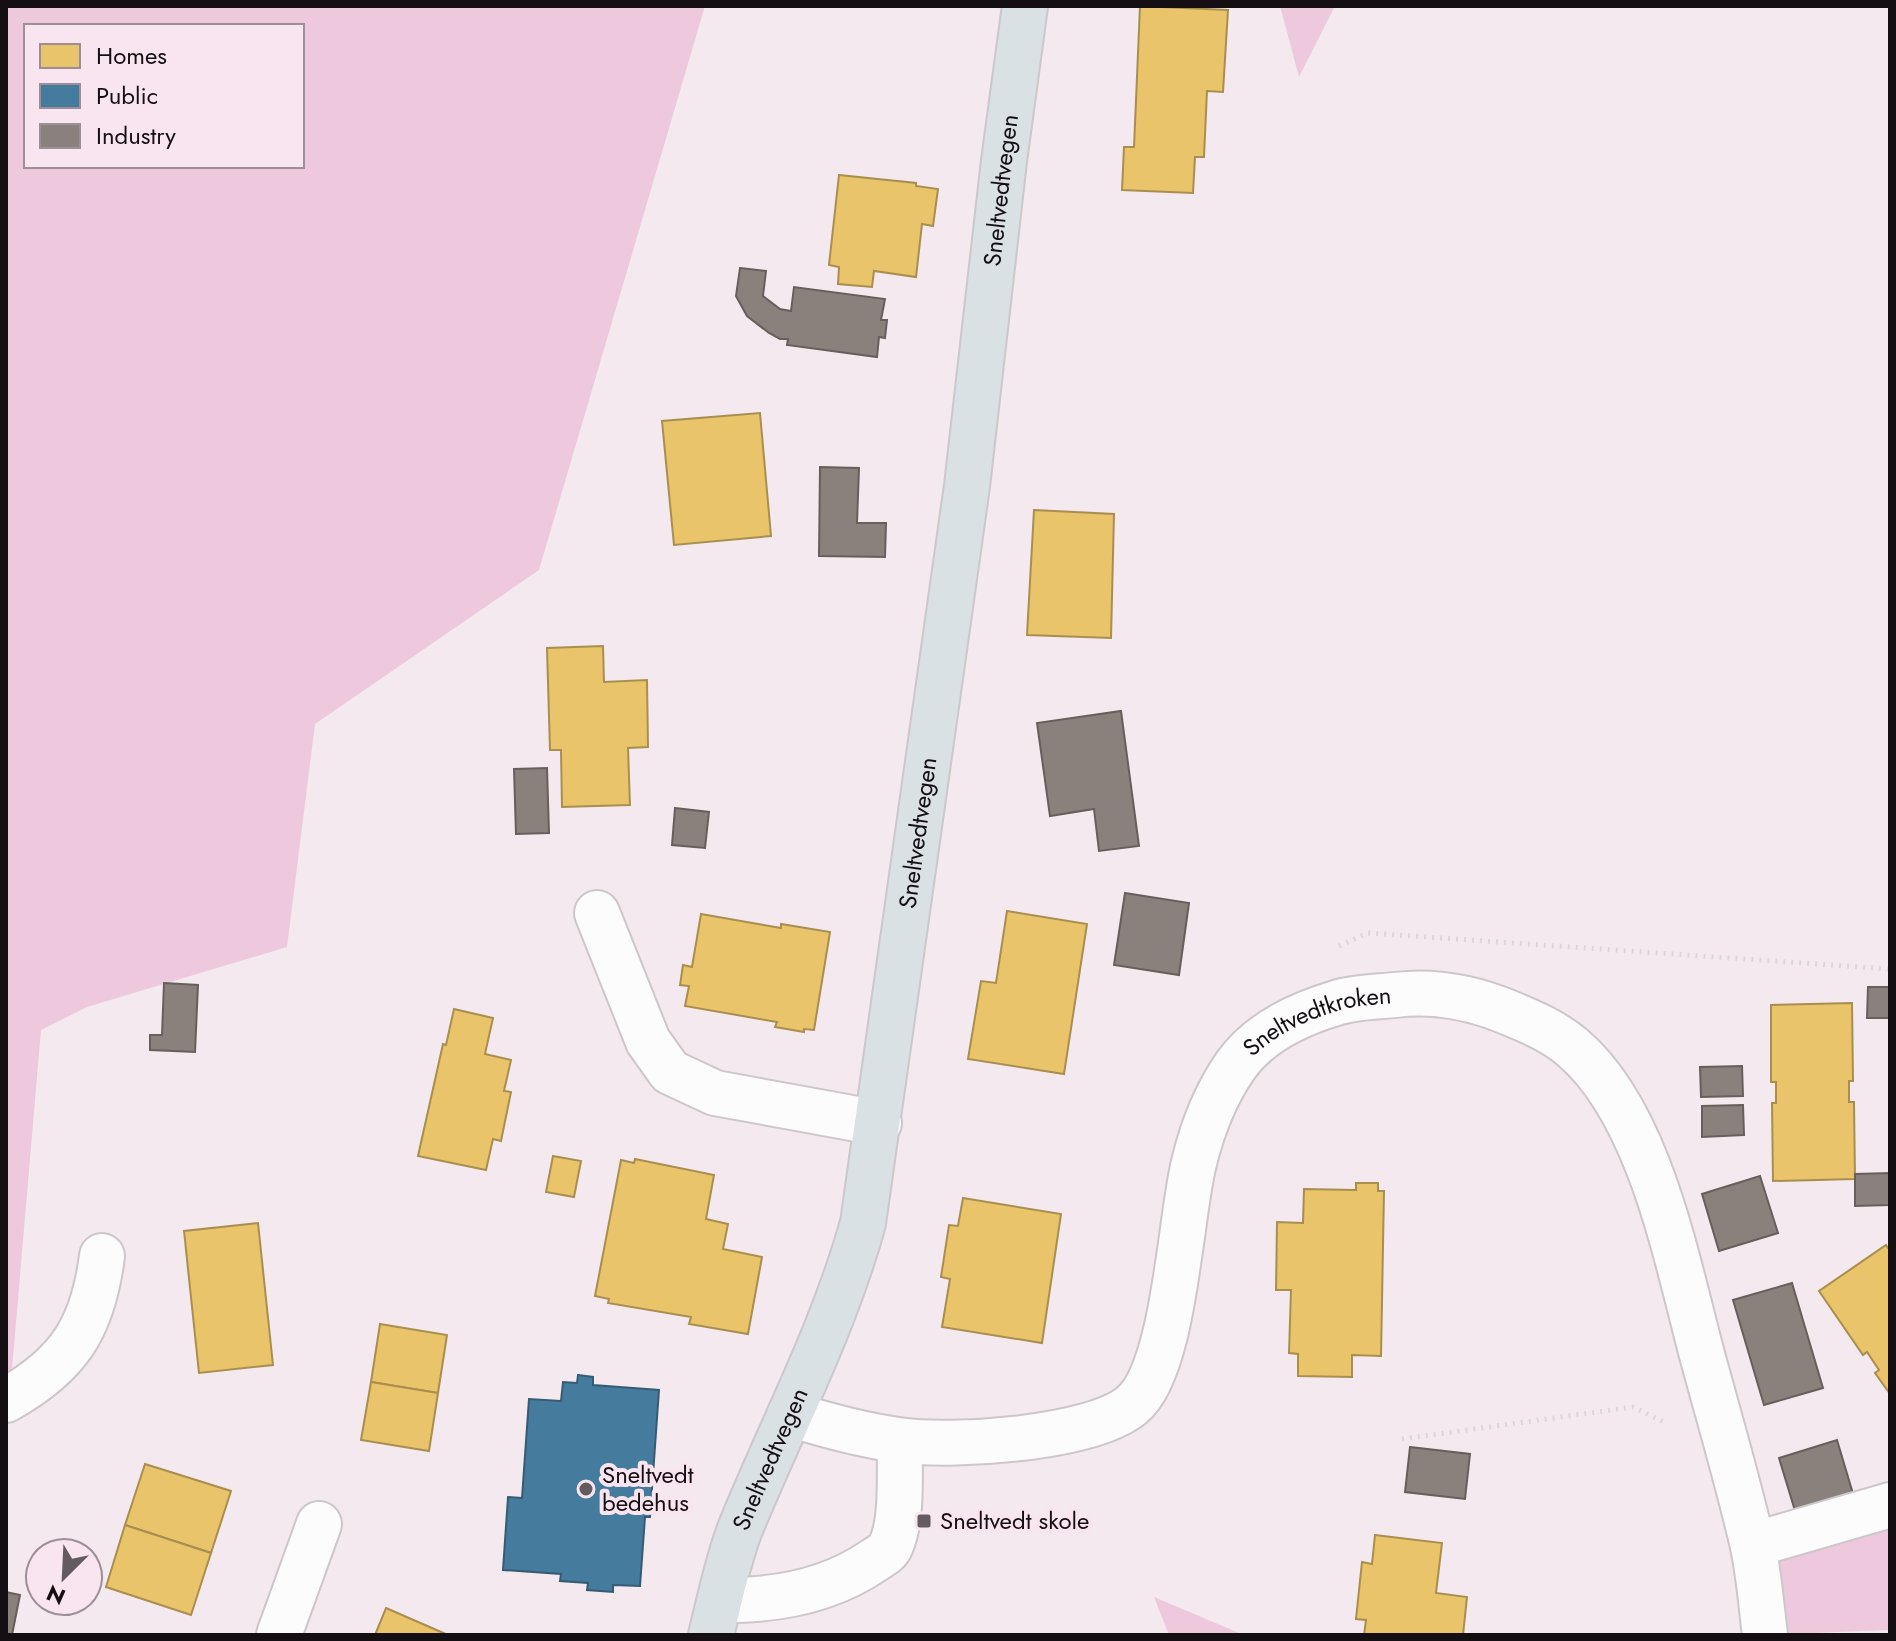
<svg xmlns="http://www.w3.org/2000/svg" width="1896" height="1641" font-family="Jost,sans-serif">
  <rect width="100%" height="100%" fill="#f4e9ef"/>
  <!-- green -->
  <g fill="#eec9de" fill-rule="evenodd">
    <path d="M6 6H705L539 570 315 724 287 947 87 1007 41 1030 10 1393H6ZM26 26H302V166H26Z"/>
    <polygon points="1280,6 1335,6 1299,77"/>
    <polygon points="1890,1501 1890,1630 1760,1635 1742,1542"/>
    <polygon points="1154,1597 1244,1635 1169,1635"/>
  </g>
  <!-- homes -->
  <g fill="#e9c46a" stroke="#a98e50" stroke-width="2">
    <polygon points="1140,6 1228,10 1223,92 1207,91 1204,157 1195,157 1193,193 1122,190 1124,147 1134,147"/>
    <polygon points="839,175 916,183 916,186 938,189 933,226 922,224 916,277 874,271 872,287 838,284 839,267 829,265"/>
    <polygon points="760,413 771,536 674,545 662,421"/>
    <polygon points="1034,510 1114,514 1111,638 1027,635"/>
    <polygon points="603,646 604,682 647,680 648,747 628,748 630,805 562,807 561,750 550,750 547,648"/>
    <polygon points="1007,911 1087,924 1064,1074 968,1059 981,981 996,983"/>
    <polygon points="701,914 781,928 781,924 830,932 814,1030 804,1029 804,1032 775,1027 777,1022 685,1006 689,986 680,985 683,965 692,967"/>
    <polygon points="1852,1003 1853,1081 1849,1081 1849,1102 1854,1102 1855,1179 1773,1181 1772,1103 1776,1103 1776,1082 1771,1082 1771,1005"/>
    <polygon points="454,1009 493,1018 485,1054 511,1060 504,1091 511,1092 501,1141 493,1139 486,1170 418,1156 443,1044 446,1045"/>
    <polygon points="553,1156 581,1161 574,1197 546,1192"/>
    <polygon points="635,1159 714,1175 706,1219 728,1224 723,1249 762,1257 748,1334 689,1324 691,1317 608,1303 609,1299 595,1296 621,1160 634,1163"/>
    <polygon points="1356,1183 1378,1183 1378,1191 1384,1191 1381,1356 1352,1355 1352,1377 1298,1376 1298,1354 1289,1353 1291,1290 1276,1290 1277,1222 1303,1223 1304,1189 1356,1190"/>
    <polygon points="963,1198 1061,1214 1042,1343 942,1327 950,1279 941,1277 949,1225 958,1226"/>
    <polygon points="258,1223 273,1365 199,1373 184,1231"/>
    <polygon points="1886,1245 1890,1251 1890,1394 1875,1373 1879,1370 1867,1352 1863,1355 1819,1291"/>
    <polygon points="380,1324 447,1335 438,1393 371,1382"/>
    <polygon points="371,1382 438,1393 429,1451 361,1440"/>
    <polygon points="145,1464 231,1491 211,1553 125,1525"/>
    <polygon points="125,1525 211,1553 191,1615 106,1587"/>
    <polygon points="1375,1535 1442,1543 1436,1593 1467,1597 1463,1635 1364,1635 1366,1620 1356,1619 1362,1562 1372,1564"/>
    <polygon points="386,1608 448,1635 375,1635"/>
  </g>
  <!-- public -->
  <polygon fill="#457b9d" stroke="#375b74" stroke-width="2" points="578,1375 593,1377 593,1385 659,1390 650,1517 645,1517 640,1586 613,1585 613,1592 587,1590 588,1583 560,1581 561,1574 503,1570 508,1497 522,1498 529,1399 561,1401 563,1382 577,1383"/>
  <!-- industry -->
  <g fill="#8a817c" stroke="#675f5c" stroke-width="2">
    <polygon points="740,268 766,271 763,296 780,309 791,311 794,287 885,299 881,320 887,320 885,338 879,337 877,357 787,345 788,339 780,339 769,333 747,316 736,296"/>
    <polygon points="820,467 859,468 857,523 886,523 885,557 819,556"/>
    <polygon points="1121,711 1139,846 1099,851 1094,809 1050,816 1037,723"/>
    <polygon points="547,768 549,833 516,834 514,769"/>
    <polygon points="675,808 709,812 705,848 672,845"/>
    <polygon points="1125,893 1189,903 1179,975 1114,965"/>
    <polygon points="164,983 198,985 195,1052 150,1050 150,1035 162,1035"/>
    <polygon points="1868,987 1890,987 1890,1018 1867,1018"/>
    <polygon points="1742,1066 1743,1096 1701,1097 1700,1067"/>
    <polygon points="1743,1105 1744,1135 1702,1137 1702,1106"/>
    <polygon points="1890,1173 1890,1205 1855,1206 1855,1174"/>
    <polygon points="1760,1176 1778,1233 1719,1251 1702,1194"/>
    <polygon points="1792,1283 1823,1388 1764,1405 1733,1300"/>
    <polygon points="1837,1440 1854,1497 1796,1514 1779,1458"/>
    <polygon points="1410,1447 1470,1454 1465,1499 1405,1492"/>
    <polygon points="6,1592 20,1595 12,1635 6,1635"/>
  </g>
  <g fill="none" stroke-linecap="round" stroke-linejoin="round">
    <!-- minor casing -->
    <g stroke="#cdc6ca" stroke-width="48">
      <g id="minor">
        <polyline points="597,913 648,1041 670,1072 715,1093 879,1123"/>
        <path d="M6 1400C69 1365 93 1327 102 1256"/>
        <path id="s1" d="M790 1414C825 1425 862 1435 898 1440 950 1448 1092 1439 1132 1405 1174 1371 1180 1222 1193 1167 1201 1132 1215 1095 1236 1065 1259 1033 1299 1014 1336 1003 1354 997 1376 997 1395 995 1436 990 1475 998 1512 1014 1534 1023 1554 1032 1572 1047 1649 1112 1676 1257 1701 1351 1718 1414 1737 1478 1752 1542 1759 1572 1761 1604 1765 1635"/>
        <polyline points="1753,1545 1890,1505"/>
        <path d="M720 1600C773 1601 829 1591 873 1561 880 1556 888 1553 891 1545 903 1518 899 1471 900 1441"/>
        <polyline points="279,1635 319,1524"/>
      </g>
    </g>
    <!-- major casing -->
    <g stroke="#ccc7ca" stroke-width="48">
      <g id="major">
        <path id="s2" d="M711 1635C720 1600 727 1563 740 1529 782 1426 833 1331 863 1223L967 486 1004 161 1025 6"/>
      </g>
    </g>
    <!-- path -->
    <g stroke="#dad7d9" stroke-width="5" stroke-dasharray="2 6" stroke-linecap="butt">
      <polyline points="1339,946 1368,933 1890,969"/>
      <polyline points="1402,1439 1633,1407 1666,1423"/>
    </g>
    <!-- minor -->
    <use href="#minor" stroke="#fdfcfd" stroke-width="44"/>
    <!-- major -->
    <use href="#major" stroke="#dae1e5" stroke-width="44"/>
  </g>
  <!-- markers -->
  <g fill="#635b60" stroke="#f8e5ef" stroke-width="3">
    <circle cx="586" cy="1489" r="8"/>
    <rect x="916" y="1513" width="16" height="16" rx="4"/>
  </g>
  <g text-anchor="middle" stroke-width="8" stroke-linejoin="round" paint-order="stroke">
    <!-- street labels -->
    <g font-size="24" fill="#150f13" stroke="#f8e5ef">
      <text dy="8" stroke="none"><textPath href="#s2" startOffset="1482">Sneltvedtvegen</textPath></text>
      <text dy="8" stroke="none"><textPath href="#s2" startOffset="834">Sneltvedtvegen</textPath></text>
      <text dy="8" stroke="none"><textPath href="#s1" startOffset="808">Sneltvedtkroken</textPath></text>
      <text dy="8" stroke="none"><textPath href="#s2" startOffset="186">Sneltvedtvegen</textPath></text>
    </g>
    <!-- poi labels -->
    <g font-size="24" fill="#150f13" stroke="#f8e5ef" text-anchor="start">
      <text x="602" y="1483">Sneltvedt<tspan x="602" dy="28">bedehus</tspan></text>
      <text x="940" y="1529">Sneltvedt skole</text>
    </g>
  </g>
  <!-- border -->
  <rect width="1896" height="1641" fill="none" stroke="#150f13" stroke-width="16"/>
  <!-- legend -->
  <rect x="24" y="24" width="280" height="144" fill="#f8e5ef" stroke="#9d8f97" stroke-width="2"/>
  <rect x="40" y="44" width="40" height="24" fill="#e9c46a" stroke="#9d8f97" stroke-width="2"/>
  <text x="96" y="64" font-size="24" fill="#150f13">Homes</text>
  <rect x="40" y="84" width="40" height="24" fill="#457b9d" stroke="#9d8f97" stroke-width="2"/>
  <text x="96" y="104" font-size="24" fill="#150f13">Public</text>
  <rect x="40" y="124" width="40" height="24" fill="#8a817c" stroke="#9d8f97" stroke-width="2"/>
  <text x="96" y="144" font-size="24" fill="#150f13">Industry</text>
  <!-- north arrow -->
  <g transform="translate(64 1577) rotate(204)"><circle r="38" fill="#f8e5ef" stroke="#9d8f97" stroke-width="2"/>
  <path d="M0-6L14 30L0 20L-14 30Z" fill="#635b60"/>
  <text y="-12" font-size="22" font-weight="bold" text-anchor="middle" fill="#150f13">N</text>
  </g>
</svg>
